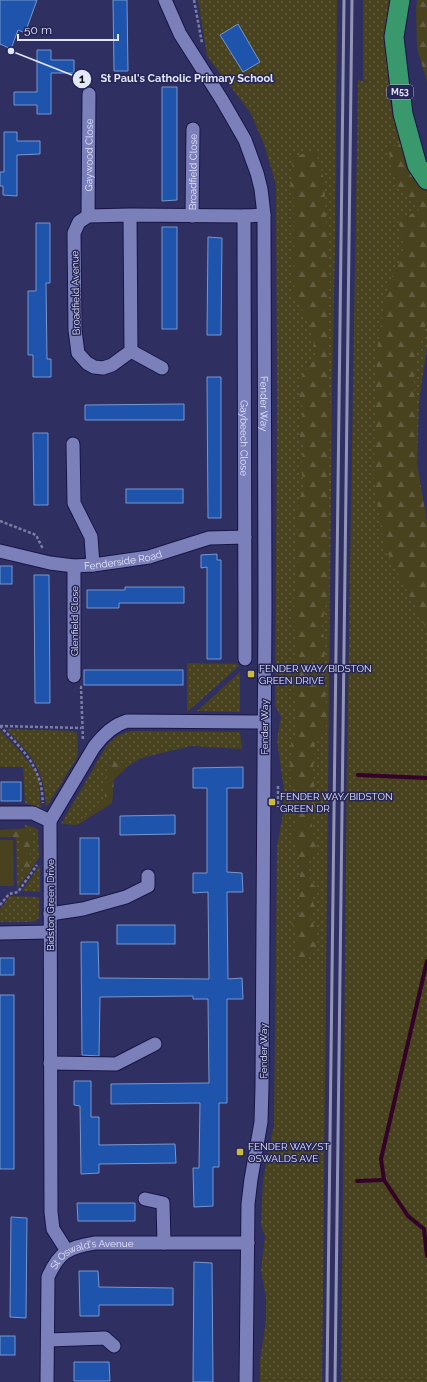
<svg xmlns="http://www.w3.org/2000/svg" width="427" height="1382" font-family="Raleway,sans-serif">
  <defs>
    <pattern id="grass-dots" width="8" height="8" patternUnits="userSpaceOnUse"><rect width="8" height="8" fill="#48421e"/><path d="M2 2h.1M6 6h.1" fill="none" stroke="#625d40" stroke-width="1.8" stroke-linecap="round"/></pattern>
    <pattern id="forest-firs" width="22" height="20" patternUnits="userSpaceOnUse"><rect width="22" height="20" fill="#48421e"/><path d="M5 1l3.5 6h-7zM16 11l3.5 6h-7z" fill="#625d40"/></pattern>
  </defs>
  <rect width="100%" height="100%" fill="#2f2f62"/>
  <!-- grass -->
  <g fill="url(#grass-dots)">
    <polygon points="198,0 337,0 335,248 332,392 322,1382 260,1382 260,1361 266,1320 266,1298 261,1270 265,1236 261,1225 263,1180 274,1125 277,847 284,807 284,791 277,739 281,717 275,705 277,404 276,185 264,144 250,112 207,56"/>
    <polygon points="363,0 390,0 388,36 389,98 402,142 420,181 427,192 427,348 419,401 417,465 427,522 427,1382 341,1382 347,757 358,80 372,83 363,80"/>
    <polygon points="187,663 237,664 239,666 187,712"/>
    <polygon points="240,672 240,712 197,711"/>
    <path d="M6 729 73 731 77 733 78 756 49 803 46 806C43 766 32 757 6 729Z"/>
    <polygon points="0,730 23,755 38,775 41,808 25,803 23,767 0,767"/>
    <polygon points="131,731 240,732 242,749 191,746 141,758 127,767 114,779 112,803 77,825 61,824 107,745 117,736"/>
    <polygon points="25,825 33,827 38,830 39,858 17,889 16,830 24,831"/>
    <polygon points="40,865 40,892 22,891"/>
    <polygon points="10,896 39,897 39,918 35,921 31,922 0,922 0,909"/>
  </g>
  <!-- forest -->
  <g fill="url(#forest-firs)">
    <polygon points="417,0 427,0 427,81 417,49 416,10"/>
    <polygon points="402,142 427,195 427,320 417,353 414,379 417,465 427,522 427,630 384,546 374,481 375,395 378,342 388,285 405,250 398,219 419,211 397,185 388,149"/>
    <polygon points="315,150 324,179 330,287 328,295 328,369 331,416 329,471 329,588 321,630 326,641 323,671 327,711 326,728 315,743 313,772 316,809 310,816 317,852 309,858 306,864 311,882 318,889 312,897 315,909 310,917 316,930 318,949 303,964 296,960 298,933 291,923 300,914 299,885 301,863 293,836 298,800 289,767 293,759 291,743 296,733 297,714 293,690 295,639 293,611 298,558 295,545 298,529 296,512 304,484 301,469 304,443 300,437 303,409 298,390 303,373 316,357 310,323 293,295 294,196 290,182 294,171 290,158"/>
    <polygon points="120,761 127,767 114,779 112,803 77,825 81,819 105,800 105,784 108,768 115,762"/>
    <path d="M29 828 33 842 30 853V871L26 877C20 865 21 854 19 841L13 837H0V830Z"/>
  </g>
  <!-- garden -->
  <polygon fill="#48421e" points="0,840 13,840 14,886 0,886"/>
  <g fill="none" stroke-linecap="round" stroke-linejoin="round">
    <!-- stream -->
    <g stroke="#340228" stroke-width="4">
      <polyline points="358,775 427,778"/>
      <polyline points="427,961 381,1159 384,1180 408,1216 424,1229 427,1256"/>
      <polyline points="357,1181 384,1180"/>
    </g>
  </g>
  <!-- building -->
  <g fill="#1f54ad" stroke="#7797cc">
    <polygon points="0,0 37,0 25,33 18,30 11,49 0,44"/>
    <polygon points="113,0 127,0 128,71 114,71"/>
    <polygon points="238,24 260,62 243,72 220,35"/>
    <polygon points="37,50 51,50 51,60 74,60 74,73 51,73 51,114 37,114 37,105 14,105 14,92 37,92"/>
    <polygon points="162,87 177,87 177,200 162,201"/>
    <polygon points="4,132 17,132 17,141 40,141 40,154 17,155 17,196 3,195 3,186 0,186 0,172 4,172"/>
    <polygon points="36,223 50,223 50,283 46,283 47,359 51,359 51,377 33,377 33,355 28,355 28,291 36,291"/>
    <rect x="162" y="227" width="15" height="102"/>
    <polygon points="208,237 222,238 221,335 207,335"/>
    <polygon points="207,377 221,377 221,518 208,518"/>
    <polygon points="184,404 184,420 85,420 85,405"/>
    <polygon points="33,433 48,433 48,505 34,505"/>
    <rect x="126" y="489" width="57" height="14"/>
    <polygon points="217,554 217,560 221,560 221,659 207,659 207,567 201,568 201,555"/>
    <rect x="0" y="566" width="12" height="18"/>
    <polygon points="34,575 49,575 50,703 35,703"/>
    <polygon points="125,587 184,587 184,603 119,603 119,608 87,608 87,590 125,590"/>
    <rect x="84" y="670" width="99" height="15"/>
    <polygon points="243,767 243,788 227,788 227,872 242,873 243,892 227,892 228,979 242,978 243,999 227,999 227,1103 219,1103 219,1167 213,1167 213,1206 194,1207 193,1168 199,1168 200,1103 111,1104 111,1084 209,1083 208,999 193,999 193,996 100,997 99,1056 82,1055 81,942 98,942 99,978 209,979 208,892 193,893 193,873 207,873 207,788 193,788 193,768"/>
    <rect x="1" y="782" width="20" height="19"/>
    <polygon points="175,815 175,834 120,835 120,816"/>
    <rect x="80" y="838" width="19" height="56"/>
    <rect x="117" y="925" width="58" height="19"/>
    <rect x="0" y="958" width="14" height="17"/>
    <rect x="0" y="995" width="14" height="174"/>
    <polygon points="74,1081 91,1081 91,1117 99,1117 99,1145 175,1144 176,1163 99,1164 99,1173 81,1174 80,1106 74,1105"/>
    <polygon points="77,1203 135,1203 135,1221 78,1221"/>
    <polygon points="11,1217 27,1218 26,1318 10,1317"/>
    <polygon points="194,1262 212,1263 213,1382 193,1382"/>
    <polygon points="79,1271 98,1271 99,1287 173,1288 173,1305 99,1305 99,1316 80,1316"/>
    <rect x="0" y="1336" width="15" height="19"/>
    <polygon points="74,1362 109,1362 110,1381 74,1381"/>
  </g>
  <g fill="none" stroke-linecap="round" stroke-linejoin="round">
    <!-- minor casing -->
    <g stroke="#181545" stroke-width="15">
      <g id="minor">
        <path id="s1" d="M165 0 180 34 222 100 245 140 257 173 261 189 264 215 265 608 262 1086 261 1122 251 1179 248 1204 246 1382"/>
        <polyline points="130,215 131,351 112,365 103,368 94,367 87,363 78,353 75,330 74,233 79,222 88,216 130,215 244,216 264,215"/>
        <path id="s2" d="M88 216 89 94"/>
        <path id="s3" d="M192 216 193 129"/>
        <path id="s4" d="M244 216 245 659"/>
        <polyline points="131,351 162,368"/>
        <polyline points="73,444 74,503 91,537 93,565"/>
        <path id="s5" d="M0 551 50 563 74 566 93 565 149 557 209 538 245 537"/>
        <polyline points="74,566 74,676"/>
        <polyline points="0,813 33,813 50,821"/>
        <polyline points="50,914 83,909 126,897 148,886 148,876"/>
        <polyline points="0,933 50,932"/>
        <polyline points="50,1063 116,1064 155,1044"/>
        <polyline points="145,1199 163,1203 164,1243"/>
        <path d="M67 1251 53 1229 51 1212 50 821 94 747C103 735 113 725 127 721L264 722"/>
        <polyline points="48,1340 105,1338 114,1346"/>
        <path id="s6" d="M47 1382 48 1277C59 1252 69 1247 95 1243H248"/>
      </g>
    </g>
    <!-- highway casing -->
    <g stroke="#181545" stroke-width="21">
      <polyline id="highway" points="400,0 394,37 403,114 417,165 427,180"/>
    </g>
    <!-- path -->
    <g stroke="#7c7da3" stroke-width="2.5" stroke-dasharray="3 2" stroke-linecap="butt">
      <polyline points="194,0 202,43"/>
      <polyline points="0,521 36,535 43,549"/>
      <polyline points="80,687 81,687 83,741"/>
      <path d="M0 726C15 742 32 757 39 779 42 786 42 795 43 803"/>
      <polyline points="0,726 81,728"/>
      <polyline points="278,786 278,807"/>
      <polyline points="0,905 9,894 18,892 37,865"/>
    </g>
    <!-- minor -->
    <use href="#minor" stroke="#7c80ba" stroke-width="13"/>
    <!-- highway -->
    <use href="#highway" stroke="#39986c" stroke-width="19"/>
    <!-- rail -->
    <g stroke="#9294b6" stroke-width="3">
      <polyline points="327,1382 344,0"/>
      <polyline points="335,1382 352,0"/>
    </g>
  </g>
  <!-- markers -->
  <g fill="#cdb938" stroke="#252556" stroke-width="1.5">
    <rect x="247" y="670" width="8" height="8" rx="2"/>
    <rect x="268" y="798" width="8" height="8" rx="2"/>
    <rect x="236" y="1148" width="8" height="8" rx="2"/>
  </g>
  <g text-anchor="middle" stroke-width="3" stroke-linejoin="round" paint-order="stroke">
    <!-- shield labels -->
    <rect fill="#252556" stroke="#abacc9" stroke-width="1" x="387" y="85" width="26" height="14" rx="3"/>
    <g font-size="9" font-weight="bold" fill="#e4e6fa">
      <text x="400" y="95">M53</text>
    </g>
    <!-- street labels -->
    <g font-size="10" fill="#e4e6fa" stroke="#252556">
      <text dy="4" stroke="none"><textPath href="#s2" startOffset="61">Gaywood Close</textPath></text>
      <text dy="4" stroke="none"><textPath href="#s3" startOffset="44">Broadfield Close</textPath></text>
      <text transform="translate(75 293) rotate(-91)" y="4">Broadfield Avenue</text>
      <text dy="4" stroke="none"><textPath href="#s1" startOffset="428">Fender Way</textPath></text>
      <text dy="4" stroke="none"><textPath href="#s4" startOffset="222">Gaybeech Close</textPath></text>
      <text dy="4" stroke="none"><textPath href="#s5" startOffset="125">Fenderside Road</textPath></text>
      <text transform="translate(74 621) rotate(-90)" y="4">Glenfield Close</text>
      <text transform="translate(264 727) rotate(-90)" y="4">Fender Way</text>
      <text transform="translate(50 905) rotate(-90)" y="4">Bidston Green Drive</text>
      <text transform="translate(263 1051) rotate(-90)" y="4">Fender Way</text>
      <text dy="4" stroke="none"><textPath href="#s6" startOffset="160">St Oswald's Avenue</textPath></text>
    </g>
    <!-- poi labels -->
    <g font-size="10" fill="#e4e6fa" stroke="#252556" text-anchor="start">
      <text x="259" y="672">FENDER WAY/BIDSTON<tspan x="259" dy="12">GREEN DRIVE</tspan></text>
      <text x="280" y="800">FENDER WAY/BIDSTON<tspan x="280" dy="12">GREEN DR</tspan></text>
      <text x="248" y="1150">FENDER WAY/ST<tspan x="248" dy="12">OSWALDS AVE</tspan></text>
    </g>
  </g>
  <!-- callouts -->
  <path fill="none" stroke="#e4e6fa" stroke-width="1.5" d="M11 51L82 79"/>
  <g fill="#e4e6fa" stroke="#252556" stroke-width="1.5">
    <circle cx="11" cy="51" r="4"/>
    <circle cx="82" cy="79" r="10"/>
  </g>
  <g font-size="12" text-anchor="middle" font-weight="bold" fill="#111">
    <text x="82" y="83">1</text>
  </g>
  <g font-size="11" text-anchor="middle" font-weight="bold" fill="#e4e6fa" stroke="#252556" stroke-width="3" stroke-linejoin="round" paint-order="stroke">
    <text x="187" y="82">St Paul's Catholic Primary School</text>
  </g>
  <!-- scale -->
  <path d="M18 34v6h100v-6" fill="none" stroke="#e4e6fa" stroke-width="2"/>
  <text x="24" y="34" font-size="12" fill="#e4e6fa" stroke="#252556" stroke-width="3" paint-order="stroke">50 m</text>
</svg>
